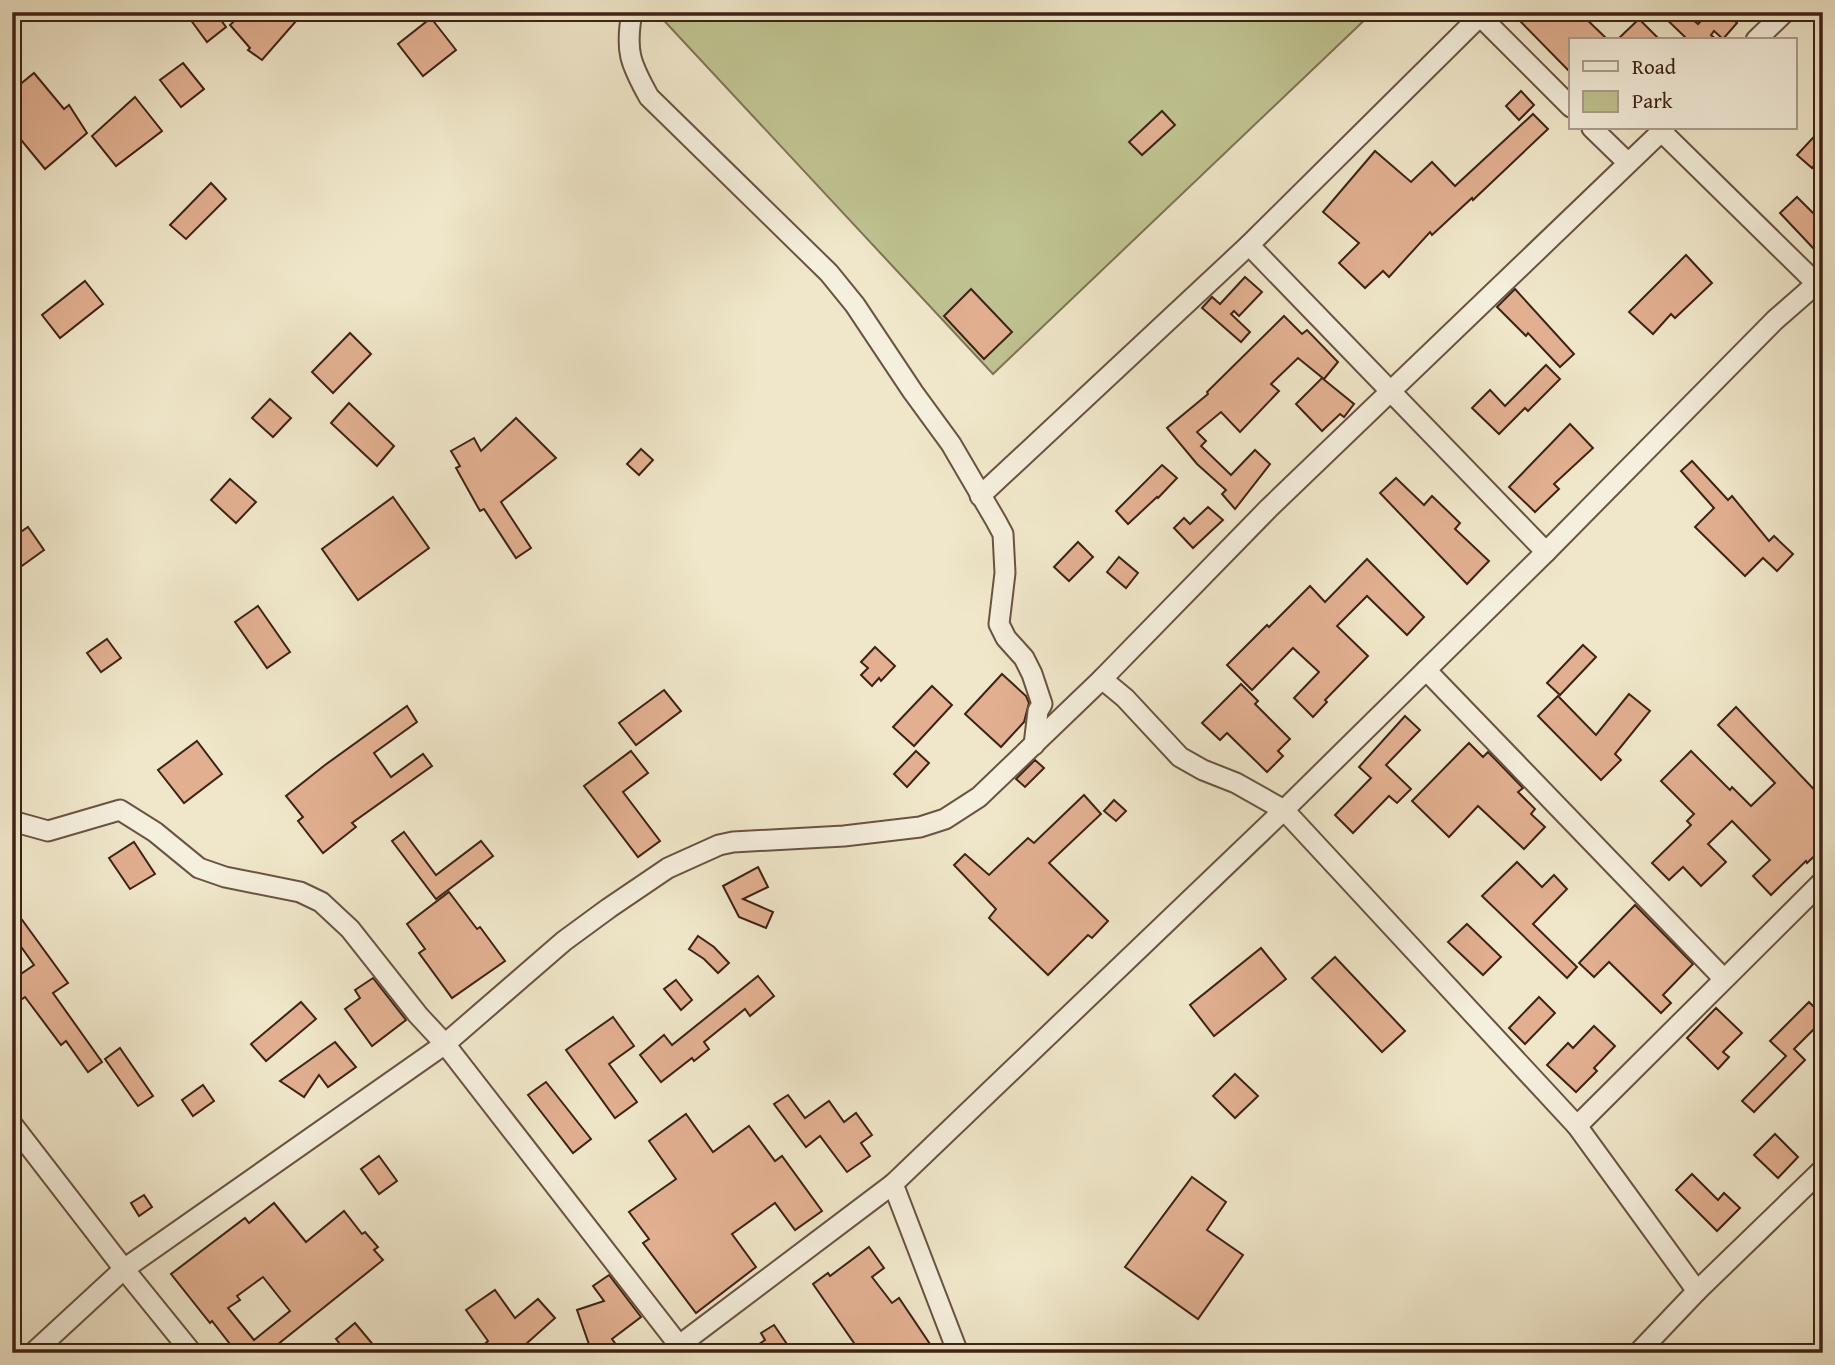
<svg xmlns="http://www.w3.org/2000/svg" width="1835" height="1365" font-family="'Gentium Book Plus',serif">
  <rect width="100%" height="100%" fill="#f0e7ca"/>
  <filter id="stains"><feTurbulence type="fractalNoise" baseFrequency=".00286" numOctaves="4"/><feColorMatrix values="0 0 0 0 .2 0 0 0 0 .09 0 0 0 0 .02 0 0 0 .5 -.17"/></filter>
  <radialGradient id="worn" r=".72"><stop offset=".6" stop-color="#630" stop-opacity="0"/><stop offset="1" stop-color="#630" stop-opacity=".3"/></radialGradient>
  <!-- green -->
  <polygon fill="#c0c492" stroke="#7f7353" stroke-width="2" points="656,12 1373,12 993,374"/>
  <!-- building -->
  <g fill="#e2b091" stroke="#3e2214" stroke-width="2" fill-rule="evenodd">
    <polygon points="199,12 215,12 226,27 207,42 190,19"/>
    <polygon points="244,12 304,12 262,60 248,50 250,48 230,25"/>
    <polygon points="1529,12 1579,12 1608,40 1571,40 1571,73 1520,21"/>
    <polygon points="1659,12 1684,12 1698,24 1709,12 1726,12 1737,23 1723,39 1714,31 1711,35 1717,40 1682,40 1685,37"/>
    <polygon points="431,18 456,50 423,76 398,44"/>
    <polygon points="1639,19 1660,40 1617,40"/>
    <polygon points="183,63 204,89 181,107 160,80"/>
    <polygon points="34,73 64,109 69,105 87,133 45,169 12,129 12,91"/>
    <polygon points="1521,91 1534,105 1519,120 1506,106"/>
    <polygon points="135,97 162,131 116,166 92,136"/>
    <polygon points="1162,111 1175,125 1142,155 1129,142"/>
    <polygon points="1533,114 1548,129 1473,200 1472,198 1432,235 1430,232 1389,277 1383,271 1365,288 1339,263 1359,243 1323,212 1375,151 1411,182 1432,162 1455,186"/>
    <polygon points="1823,127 1823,155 1812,168 1797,155"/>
    <polygon points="211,183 226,199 186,239 170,225"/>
    <polygon points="1797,197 1823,223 1823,240 1814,249 1780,213"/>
    <polygon points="1686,255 1712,283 1675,318 1671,314 1653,334 1629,312"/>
    <polygon points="1245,277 1262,292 1239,316 1234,311 1231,314 1250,332 1241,342 1202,308 1212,297 1220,304"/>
    <polygon points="85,281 103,304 60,338 42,315"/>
    <polygon points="971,289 1012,332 984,359 944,316"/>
    <polygon points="1515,289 1574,354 1560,367 1528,333 1526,336 1497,307"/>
    <polygon points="1284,316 1302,334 1307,330 1338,362 1324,379 1298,358 1271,384 1279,391 1240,432 1221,412 1197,432 1206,441 1201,446 1231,475 1255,450 1270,464 1235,509 1222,494 1226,490 1197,464 1167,428 1208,394 1207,392"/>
    <polygon points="350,333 371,354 333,393 312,372"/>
    <polygon points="1546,365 1560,379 1528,411 1525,408 1499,434 1472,408 1490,390 1505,406"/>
    <polygon points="1322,378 1354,404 1344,417 1340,414 1322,431 1296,404"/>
    <polygon points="270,399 291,418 273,437 252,418"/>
    <polygon points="349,403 394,446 377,466 331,423"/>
    <polygon points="516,418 556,458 501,502 531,548 516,558 484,509 480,511 456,468 460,466 451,451 474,438 481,451"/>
    <polygon points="1570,424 1593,448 1554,484 1559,489 1535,512 1509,487"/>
    <polygon points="641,449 653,460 639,475 627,464"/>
    <polygon points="1692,461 1728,500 1732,496 1769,541 1774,536 1793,554 1777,571 1763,558 1745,576 1695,527 1714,508 1681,471"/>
    <polygon points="1162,465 1177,478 1158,498 1157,497 1128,524 1116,511"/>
    <polygon points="1396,478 1424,505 1432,496 1460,523 1455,529 1489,561 1467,584 1380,493"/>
    <polygon points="230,479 256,502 236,523 211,500"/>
    <polygon points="393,497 429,548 358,600 322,549"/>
    <polygon points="1208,507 1223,520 1193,548 1174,528 1184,518 1190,524"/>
    <polygon points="28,527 44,550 12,573 12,538"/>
    <polygon points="1078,542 1093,557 1069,581 1054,567"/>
    <polygon points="1119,557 1138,573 1126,588 1107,572"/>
    <polygon points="1367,559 1424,617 1407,635 1367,596 1337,626 1368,656 1325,700 1327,702 1313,717 1294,698 1319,672 1293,648 1252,690 1227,665 1267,625 1269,627 1310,586 1325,602"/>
    <polygon points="258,606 290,652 267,668 235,622"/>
    <polygon points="107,639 121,658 101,672 87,653"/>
    <polygon points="1583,645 1596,657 1560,695 1547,683"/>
    <polygon points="875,647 895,666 881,681 879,678 872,686 861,675 868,668 861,662"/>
    <polygon points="1002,674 1026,696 1029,703 1024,722 1001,747 965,714"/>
    <polygon points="1241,684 1258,701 1255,704 1290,739 1278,751 1283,756 1267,772 1227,733 1220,740 1202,723"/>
    <polygon points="932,686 952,705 914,746 893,727"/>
    <polygon points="664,690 681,711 636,745 619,723"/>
    <polygon points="1629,694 1650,711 1615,754 1621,760 1601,780 1538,716 1558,696 1596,735"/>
    <polygon points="407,706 417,722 374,753 391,777 423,754 432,766 352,823 356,827 323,853 298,821 303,817 286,796 325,765"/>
    <polygon points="1736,707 1823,799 1823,848 1807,863 1806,861 1771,895 1753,876 1770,860 1732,821 1708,844 1726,862 1701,886 1683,867 1669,880 1652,863 1691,825 1687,821 1694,814 1661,781 1691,751 1730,790 1732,787 1751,806 1775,783 1718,725"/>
    <polygon points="1405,716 1420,730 1386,765 1411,789 1397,803 1389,796 1353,833 1335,815 1371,778 1359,767"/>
    <polygon points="197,741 222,774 184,803 158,770"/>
    <polygon points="1469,743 1483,757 1488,752 1523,788 1518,792 1535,809 1531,814 1545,827 1524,849 1478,806 1449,837 1412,801"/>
    <polygon points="631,751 648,773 623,792 660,841 638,857 584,786"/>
    <polygon points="916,751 929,763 907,787 894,774"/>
    <polygon points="1035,760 1044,768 1025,787 1016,779"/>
    <polygon points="1084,795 1101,814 1049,863 1108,921 1092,938 1088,935 1048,975 989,918 996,909 954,865 965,854 989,875 1028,838 1034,843"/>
    <polygon points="1114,800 1126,811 1116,821 1104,811"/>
    <polygon points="404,832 436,875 481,841 493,856 436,899 392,841"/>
    <polygon points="134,842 155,874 130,889 109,858"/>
    <polygon points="1517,862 1542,887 1554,875 1567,889 1533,924 1577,967 1567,978 1482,896"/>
    <polygon points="758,867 768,887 743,899 773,912 766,928 739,917 723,886"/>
    <polygon points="449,892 477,929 480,927 505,961 452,998 419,953 425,949 407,924"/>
    <polygon points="1635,905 1693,964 1663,995 1671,1003 1661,1013 1609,962 1594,977 1579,963"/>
    <polygon points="12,906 68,983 53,993 102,1062 88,1072 66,1041 61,1045 25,997 12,1006 12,980 34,965 12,934"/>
    <polygon points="1467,924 1501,957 1483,975 1448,942"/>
    <polygon points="698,936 714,947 729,963 718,973 704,959 689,949"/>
    <polygon points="1261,948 1286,979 1214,1036 1190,1005"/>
    <polygon points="1335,957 1405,1031 1382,1052 1312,978"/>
    <polygon points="758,976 774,996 750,1016 745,1009 704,1042 709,1049 694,1061 692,1058 661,1082 640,1055 664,1035 672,1045"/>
    <polygon points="373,978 406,1020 372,1046 345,1009 360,998 355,990"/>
    <polygon points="676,980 692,1000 681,1010 664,989"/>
    <polygon points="1539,997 1555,1013 1525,1044 1509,1028"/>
    <polygon points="301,1002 316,1019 266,1061 251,1044"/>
    <polygon points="1809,1002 1823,1016 1823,1020 1794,1049 1805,1060 1754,1112 1742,1101 1786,1056 1770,1041"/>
    <polygon points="1716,1008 1742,1033 1723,1052 1729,1057 1718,1069 1687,1038"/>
    <polygon points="613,1017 634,1046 609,1064 637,1102 615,1118 566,1050"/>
    <polygon points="1594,1026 1615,1046 1594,1068 1597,1071 1576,1092 1547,1065 1568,1043 1573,1048"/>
    <polygon points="335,1042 356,1067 328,1087 319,1075 304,1097 280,1081"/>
    <polygon points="120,1048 153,1096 138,1106 105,1059"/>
    <polygon points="1235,1074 1258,1096 1235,1118 1213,1096"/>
    <polygon points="546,1082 591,1139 573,1153 528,1095"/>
    <polygon points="203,1085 214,1101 193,1116 182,1100"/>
    <polygon points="788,1095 805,1118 829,1101 844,1122 856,1113 872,1135 861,1143 870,1156 847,1172 820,1136 806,1147 774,1104"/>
    <polygon points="686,1114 713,1152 749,1126 775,1161 782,1156 822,1211 795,1230 775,1203 732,1234 756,1267 696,1313 643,1243 649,1239 629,1212 676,1179 649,1141"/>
    <polygon points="1775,1134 1798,1157 1778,1178 1754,1155"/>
    <polygon points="379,1156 397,1181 379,1194 361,1169"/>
    <polygon points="1692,1174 1718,1200 1724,1193 1740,1208 1717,1231 1676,1190"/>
    <polygon points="1192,1177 1226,1202 1207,1230 1243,1255 1198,1319 1125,1267"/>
    <polygon points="144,1195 152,1207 139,1216 131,1203"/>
    <path d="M274 1203 306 1242 344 1211 362 1234 365 1232 378 1247 374 1250 383 1260 267 1353H237L212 1321 210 1323 171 1274 245 1218 249 1223ZM263 1277 290 1311 254 1340 228 1308 240 1300 237 1296Z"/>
    <polygon points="869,1247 884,1268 872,1277 892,1303 899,1298 936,1353 841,1353 854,1343 813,1284 828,1273 830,1276"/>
    <polygon points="609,1275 641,1317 612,1339 622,1353 592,1353 577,1310 604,1301 593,1286"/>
    <polygon points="495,1290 515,1318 538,1299 555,1318 516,1353 475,1353 488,1341 466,1310"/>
    <polygon points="355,1323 380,1353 347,1353 336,1339"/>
    <polygon points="774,1325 793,1353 746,1353 765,1340 761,1333"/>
  </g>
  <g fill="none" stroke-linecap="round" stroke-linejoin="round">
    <!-- street casing -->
    <g stroke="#6a5342" stroke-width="23">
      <g id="street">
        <path d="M632 12C625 51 630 63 649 97L829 273 855 305 913 392 951 444 996 521 1003 534 1005 573 999 624 1006 638 1024 658 1032 674 1042 704 1038 711 1034 745"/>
        <polyline points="1480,16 1571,107"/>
        <polyline points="1756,40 1785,12"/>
        <polyline points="1592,128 1628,163"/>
        <polyline points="1661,131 1816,283"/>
        <polyline points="1249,245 1546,552"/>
        <polyline points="980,496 1249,245 1484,12"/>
        <polyline points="1426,670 1724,979"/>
        <polyline points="1102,679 1125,698 1180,757 1203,770 1236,783 1284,810 1577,1126 1697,1291"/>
        <polyline points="12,821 48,831 120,810 155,832 199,868 225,877 300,892 321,902 350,929 418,1015 445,1044 685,1353"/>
        <polyline points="12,1124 124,1269 192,1353"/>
        <polyline points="1577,1126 1823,881"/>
        <polyline points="893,1184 958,1353"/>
        <polyline points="33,1353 124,1269 445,1044 564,941 609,908 668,868 719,845 733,842 844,836 920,827 945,819 979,797 1102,679 1269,508 1665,128"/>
        <polyline points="669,1353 893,1184 1284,810 1546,552 1775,320 1823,278"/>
        <polyline points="1638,1353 1697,1291 1823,1169"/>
      </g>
    </g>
    <!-- street -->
    <use href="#street" stroke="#f5efdd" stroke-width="19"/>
  </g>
  <!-- margin -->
  <rect width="1835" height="1365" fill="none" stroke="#f0e7ca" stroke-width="42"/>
  <rect x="14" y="14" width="1807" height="1337" fill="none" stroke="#3e2214" stroke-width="3.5"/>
  <rect x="21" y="21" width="1793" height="1323" fill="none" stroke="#3e2214" stroke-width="2"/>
  <!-- legend -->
  <rect x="1569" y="38" width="228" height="91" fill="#f5efdd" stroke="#ac9d8d" stroke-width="2"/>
  <rect x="1583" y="61" width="35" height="10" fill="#f5efdd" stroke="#ac9d8d" stroke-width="2"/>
  <text x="1632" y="74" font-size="21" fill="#3e2214">Road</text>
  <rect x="1583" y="91" width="35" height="21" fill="#c0c492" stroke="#ac9d8d" stroke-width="2"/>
  <text x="1632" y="108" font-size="21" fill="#3e2214">Park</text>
  <rect width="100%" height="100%" filter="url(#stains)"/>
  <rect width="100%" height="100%" fill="url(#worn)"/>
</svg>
